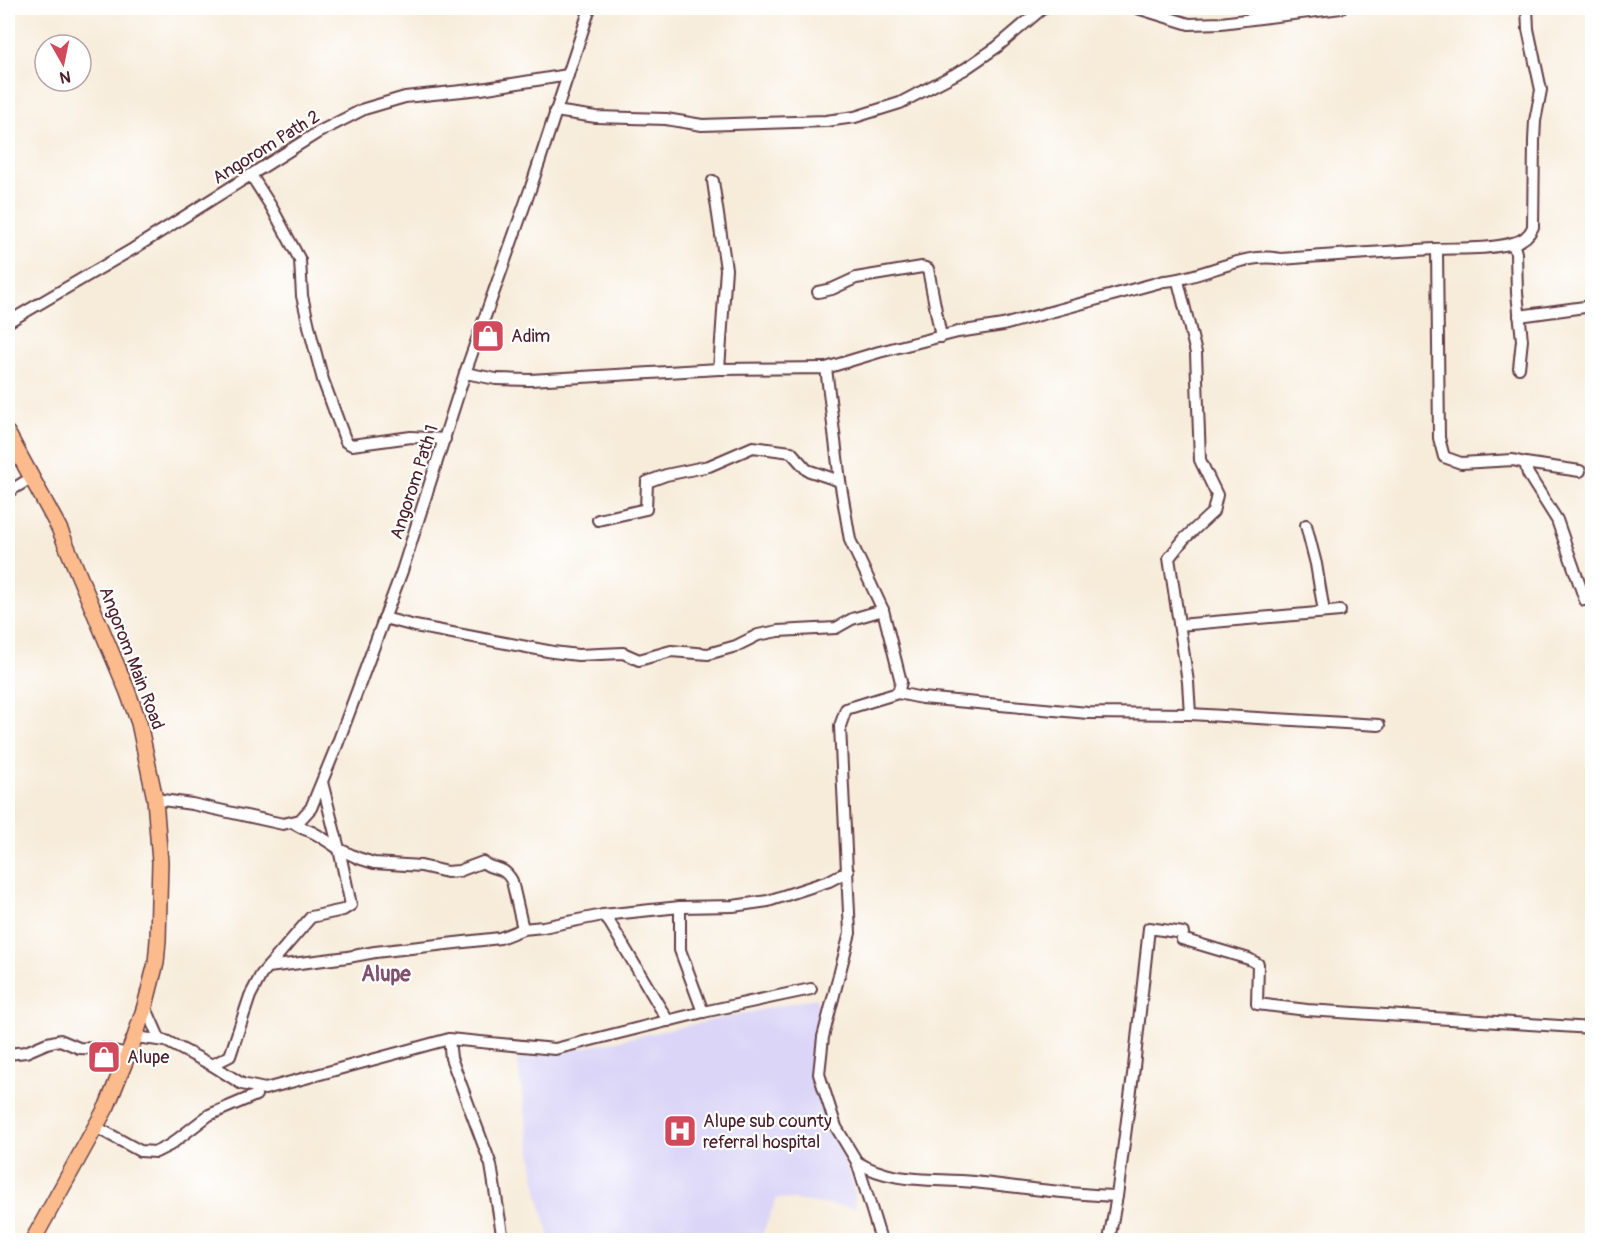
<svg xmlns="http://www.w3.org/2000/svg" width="1600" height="1248" font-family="Pangolin,sans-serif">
  <rect width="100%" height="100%" fill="#fff"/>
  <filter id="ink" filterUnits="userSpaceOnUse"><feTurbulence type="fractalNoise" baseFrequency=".0167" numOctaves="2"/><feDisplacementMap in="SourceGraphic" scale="12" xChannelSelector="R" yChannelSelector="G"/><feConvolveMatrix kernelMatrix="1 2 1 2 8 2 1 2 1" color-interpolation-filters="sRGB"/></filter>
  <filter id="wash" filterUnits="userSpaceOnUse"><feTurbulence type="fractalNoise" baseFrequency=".008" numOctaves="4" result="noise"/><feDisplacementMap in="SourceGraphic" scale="24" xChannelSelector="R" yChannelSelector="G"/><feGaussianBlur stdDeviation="1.35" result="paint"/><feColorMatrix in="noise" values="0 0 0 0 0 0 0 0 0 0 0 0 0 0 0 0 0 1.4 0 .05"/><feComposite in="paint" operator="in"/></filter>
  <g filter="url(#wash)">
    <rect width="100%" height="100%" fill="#f7ecda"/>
    <!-- built -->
    <polygon fill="#dbd6f7" points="816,998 821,1015 812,1071 822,1109 853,1182 855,1208 777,1198 760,1240 551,1240 538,1196 517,1060 592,1046"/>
  </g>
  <g filter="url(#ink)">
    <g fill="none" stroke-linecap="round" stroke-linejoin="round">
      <!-- minor casing -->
      <g stroke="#643e45" stroke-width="14">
        <g id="minor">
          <polyline points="1137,8 1189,24 1221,23 1341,8"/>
          <polyline points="555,111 596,117 666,119 702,125 826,121 855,117 900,103 965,69 997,47 1043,8"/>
          <polyline points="251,175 272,208 300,260 302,296 312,339 323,380 346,442 352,445 411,437 445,439"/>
          <polyline points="713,181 726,269 719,369"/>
          <polyline points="1513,243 1516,253 1517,293 1522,340 1519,368"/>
          <polyline points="1437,249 1439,438 1444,457 1461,463 1513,460 1525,463 1528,474 1557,520 1585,600 1592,599"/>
          <polyline points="1178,281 1196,353 1200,460 1217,495 1213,512 1184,539 1169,558 1188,682 1190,714"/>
          <polyline points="818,292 832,289 856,278 922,267 928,269 941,337"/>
          <polyline points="1519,316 1592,306"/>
          <polyline points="8,322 133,249 317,133 364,109 405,97 481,89 568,75"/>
          <path d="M826 368 879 352 958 332 1003 325 1164 281C1202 279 1243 251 1281 259 1332 255 1383 252 1434 249 1460 248 1487 250 1513 243 1523 241 1529 236 1533 227L1534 141 1535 121 1541 90 1528 29 1527 8"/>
          <polyline points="465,373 496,379 530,380 719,369 826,368 840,481 850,540 883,610 901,682 898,693 846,709 840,726 850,933 823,1037 819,1074 836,1127 857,1162 881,1240"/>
          <polyline points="1525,463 1580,471"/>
          <polyline points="8,492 31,478"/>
          <polyline points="598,520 646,509 647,482 666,475 709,466 753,447 791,452 807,470 840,481"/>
          <polyline points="1306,525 1316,564 1324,612"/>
          <polyline points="384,618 415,626 553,652 578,655 623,653 639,660 671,651 708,654 736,646 758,635 778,631 836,628 852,619 883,610"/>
          <polyline points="1179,625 1340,611"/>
          <polyline points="898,693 922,698 1088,713 1190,714 1379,725"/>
          <path d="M322 782 339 849 358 858 374 863 421 866 447 872 459 871 483 862C493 872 502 863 512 881L523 929 543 927 603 915 680 907 733 906 768 901 829 881 848 871"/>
          <polyline points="155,799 192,804 283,824 300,820 311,808 337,745 402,571 465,373 531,187 590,8"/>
          <polyline points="680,907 680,950 703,1012"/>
          <polyline points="603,915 610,923 668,1021"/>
          <polyline points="268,967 348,957 375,952 500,938 523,929"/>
          <polyline points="145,1006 160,1040"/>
          <path d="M135 1037 166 1041 212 1065 230 1056 250 996 261 975 311 917 343 910 351 905 339 849C330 843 322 837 312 832 305 829 300 828 294 823"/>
          <polyline points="449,1039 451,1058 491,1165 503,1240"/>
          <polyline points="8,1054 26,1052 47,1043 60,1040 79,1048 104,1049 128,1054"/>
          <polyline points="212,1065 242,1084 265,1089 449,1039 555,1049 703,1012 811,989"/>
          <polyline points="96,1127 140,1151 156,1152 170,1145 209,1115 256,1095"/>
          <path d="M857 1162C892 1184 934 1178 974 1182 1022 1187 1069 1195 1117 1196"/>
          <polyline points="1109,1240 1117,1196 1134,1067 1149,928 1183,933 1182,939 1249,959 1258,964 1257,1004 1307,1010 1592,1028"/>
        </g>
      </g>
      <!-- highway casing -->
      <g stroke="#643e45" stroke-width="18">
        <polyline id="highway" points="8,434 59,528 127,690 139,723 155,799 160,862 158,940 156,963 145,1006 135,1037 107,1106 33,1240"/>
      </g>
      <!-- minor -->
      <use href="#minor" stroke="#fff" stroke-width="10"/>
      <!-- highway -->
      <use href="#highway" stroke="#fbbb8d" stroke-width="15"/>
    </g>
  </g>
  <!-- icons -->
  <defs>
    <g id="shop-square" transform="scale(1.725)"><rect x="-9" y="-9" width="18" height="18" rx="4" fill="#d1495b" stroke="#fff"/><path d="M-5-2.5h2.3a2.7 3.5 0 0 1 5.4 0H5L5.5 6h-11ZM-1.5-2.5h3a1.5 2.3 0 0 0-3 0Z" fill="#fff"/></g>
    <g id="hospital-square" transform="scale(1.725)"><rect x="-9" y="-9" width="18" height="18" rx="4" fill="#d1495b" stroke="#fff"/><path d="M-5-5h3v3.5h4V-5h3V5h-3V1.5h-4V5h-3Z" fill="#fff"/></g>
  </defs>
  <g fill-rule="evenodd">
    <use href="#shop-square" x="488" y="336"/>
    <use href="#shop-square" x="104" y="1057"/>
    <use href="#hospital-square" x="680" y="1131"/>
  </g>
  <g text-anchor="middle" stroke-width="4.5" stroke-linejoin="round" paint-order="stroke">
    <!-- street labels -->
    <g font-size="18" fill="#4a1f2b" stroke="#fff">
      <text transform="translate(266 147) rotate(-32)" y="6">Angorom Path 2</text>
      <text transform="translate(414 482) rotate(-72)" y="6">Angorom Path 1</text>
      <text transform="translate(132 658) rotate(69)" y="6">Angorom Main Road</text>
    </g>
    <!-- poi labels -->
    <g font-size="18" fill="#4a1f2b" stroke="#fff" text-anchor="start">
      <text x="511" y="342">Adim</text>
      <text x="127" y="1063">Alupe</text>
      <text x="703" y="1127">Alupe sub county<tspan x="703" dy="21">referral hospital</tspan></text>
    </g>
    <!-- quarter labels -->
    <g font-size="21" font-weight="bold" fill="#81506d" stroke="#fff">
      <text x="386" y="981">Alupe</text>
    </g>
  </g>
  <!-- margin -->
  <rect width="1600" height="1248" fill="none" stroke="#fff" stroke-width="30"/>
  <!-- north arrow -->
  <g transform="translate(63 63) rotate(171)"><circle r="28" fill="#ffffff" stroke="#b7a5aa" stroke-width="1.5"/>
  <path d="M0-4.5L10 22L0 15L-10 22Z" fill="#d1495b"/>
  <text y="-9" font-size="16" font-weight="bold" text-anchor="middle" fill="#4a1f2b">N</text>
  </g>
</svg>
